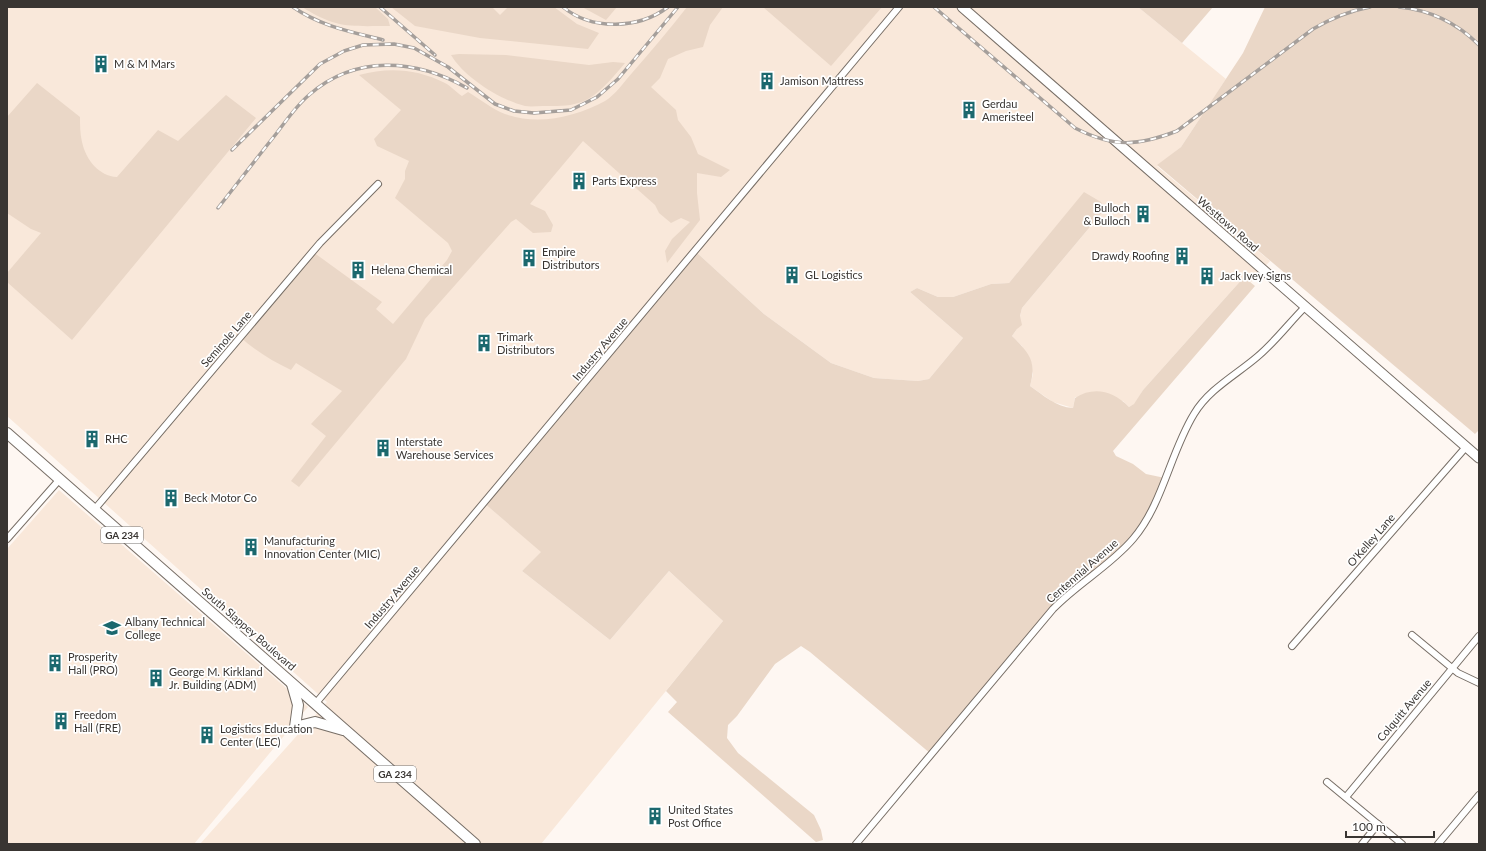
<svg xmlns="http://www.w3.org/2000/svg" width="1486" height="851" font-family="Lato,sans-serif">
  <rect width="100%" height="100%" fill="#fef7f2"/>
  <!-- built -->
  <g fill="#f9e8da">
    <polygon points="7,7 1138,7 1226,79 1181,147 1157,166 1270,261 1251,282 1244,277 1143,390 1135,404 1129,407 1123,401 1075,397 1073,408 1053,402 1030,386 1033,374 1022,346 1012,336 1017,329 1022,308 1105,209 1084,193 1009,283 991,284 953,297 938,297 917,288 910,292 963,338 929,379 918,381 874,378 831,363 764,314 695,251 484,503 542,552 522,571 610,640 669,571 723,621 541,844 200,844 327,702 7,416"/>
    <polygon points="59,490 308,707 194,844 7,844 7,549"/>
  </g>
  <!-- green -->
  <g fill="#ead7c7">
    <path d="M302 7H375L388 19 390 26C350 26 337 29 302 7Z"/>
    <polygon points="391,7 492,7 500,15 508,7 554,7 577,24 599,33 588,49 480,38 415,26"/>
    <polygon points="582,7 617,7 606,20"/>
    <path d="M687 7H723L710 25 703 47 686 51 668 59 660 78 651 87 676 110 678 120 691 137 698 154 730 170 721 177 697 173V193L700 220 667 263 665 251 672 239 690 222 681 218 671 223 659 213 655 205 583 141 530 204 545 211 553 225 551 232 533 233 516 219 511 222 425 319 406 359 299 487 291 481 326 436 311 424 342 391 296 363 291 370C272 361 256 351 240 337L313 252 382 302 376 309 393 324 447 260 452 251 448 243 395 198 405 179V171L409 161 377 146 374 139 401 110 359 75C389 67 417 69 445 83 451 86 456 92 462 96L468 92C480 99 492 109 505 114 538 126 575 117 605 101 615 95 624 82 632 73 651 51 669 30 687 7Z"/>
    <polygon points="763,7 882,7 831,66"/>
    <polygon points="1138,7 1213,7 1182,43"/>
    <polygon points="1265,7 1479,7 1479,430 1475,434 1157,165 1181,147 1243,53"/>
    <path d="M459 54 506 55 589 65 613 62 625 63C614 76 603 90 588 99 573 107 559 106 543 106 537 106 531 107 525 106 500 100 464 77 451 55Z"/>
    <path d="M37 83 80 117C80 125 80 134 82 142 86 160 99 176 117 177L158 130 178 141 226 95 256 118 72 340 7 282V273L41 233 31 229 7 213V117Z"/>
    <path d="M1084 192 1101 202 1105 209 1022 308 1020 316 1022 325 1017 329 1012 336C1029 353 1037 361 1030 386 1043 395 1056 407 1073 408L1075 398C1094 386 1113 391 1129 407L1134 404 1143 390 1244 277 1255 286 1113 451 1116 456 1133 464 1146 474 1165 478 1134 538 1065 597 931 754 810 652 801 646 775 664 737 716 728 725 727 738 738 753 814 815 821 830 823 840 816 842 668 712 677 702 666 691 723 621 669 571 610 640 522 571 541 552 484 503 695 251 764 314 831 363 874 378 918 381 929 379 963 338 910 292 917 288 938 297H953L991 284 1009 283Z"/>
  </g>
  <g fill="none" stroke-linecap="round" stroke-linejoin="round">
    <!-- street casing -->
    <g stroke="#776e66" stroke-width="8">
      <g id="street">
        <polyline points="94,510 320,243 378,184"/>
        <polyline points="7,539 60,479"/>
        <polyline points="1412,635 1458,673 1479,683"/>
        <polyline points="1292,646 1466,447"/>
        <polyline points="316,703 899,7"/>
        <polyline points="1327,782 1402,844"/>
        <polyline points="1346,797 1479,636"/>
        <path d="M856 844 1053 609C1078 583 1110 566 1133 539 1163 504 1170 453 1194 414 1209 389 1236 375 1257 357 1275 342 1289 323 1305 307"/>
        <polyline points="1362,844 1378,824"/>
        <polyline points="1438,844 1479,795"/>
      </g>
    </g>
    <!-- secondary casing -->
    <g stroke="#776e66" stroke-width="11">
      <polyline id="secondary" points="962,7 1479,458"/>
    </g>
    <!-- primary casing -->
    <g stroke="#776e66" stroke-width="12">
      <g id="primary">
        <polyline points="7,433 475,844"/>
        <polyline points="292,684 298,705 295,727 315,722 343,730"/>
      </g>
    </g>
    <!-- street -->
    <use href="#street" stroke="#fff" stroke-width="6"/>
    <!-- secondary -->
    <use href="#secondary" stroke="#fff" stroke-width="9"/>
    <!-- primary -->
    <use href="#primary" stroke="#fff" stroke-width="10"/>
    <!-- rail casing -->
    <g stroke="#a59f9b" stroke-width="3.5">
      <g id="rail">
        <path d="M293 7C320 26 352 32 383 40"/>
        <polyline points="380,7 435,55"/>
        <path d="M563 7C592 31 639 29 668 7"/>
        <path d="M934 7 1075 128C1114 148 1138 146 1177 131L1313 29C1332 18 1349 11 1370 7"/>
        <path d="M1399 7C1430 10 1457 23 1479 45"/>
        <polyline points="232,150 320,64 344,51 363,45 394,44 414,48 448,67 495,104 514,111 534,113 571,110 597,97 618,79 678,7"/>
        <path d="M218 208C237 184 256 159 276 134 286 121 296 106 309 95 356 54 416 59 467 88"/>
      </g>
    </g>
    <!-- rail -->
    <use href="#rail" stroke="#fff" stroke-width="2" stroke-dasharray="6" stroke-linecap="butt"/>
  </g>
  <!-- icons -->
  <defs>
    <g id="building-bare" transform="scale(1.38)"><path d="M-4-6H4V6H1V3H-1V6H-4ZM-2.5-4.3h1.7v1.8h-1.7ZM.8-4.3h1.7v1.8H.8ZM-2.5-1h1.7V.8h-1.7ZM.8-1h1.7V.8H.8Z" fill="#1b686e" stroke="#fff" stroke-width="2.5" paint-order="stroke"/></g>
    <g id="school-bare" transform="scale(1.38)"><path d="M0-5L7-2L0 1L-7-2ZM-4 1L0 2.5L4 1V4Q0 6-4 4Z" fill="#1b686e" stroke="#fff" stroke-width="2.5" paint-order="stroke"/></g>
  </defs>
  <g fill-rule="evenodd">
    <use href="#building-bare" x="101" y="64"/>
    <use href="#building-bare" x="767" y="81"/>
    <use href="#building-bare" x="969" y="110"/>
    <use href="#building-bare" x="579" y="181"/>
    <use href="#building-bare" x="1143" y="214"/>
    <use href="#building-bare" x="1182" y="256"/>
    <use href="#building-bare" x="529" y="258"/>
    <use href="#building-bare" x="358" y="270"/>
    <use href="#building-bare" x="792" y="275"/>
    <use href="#building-bare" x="1207" y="276"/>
    <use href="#building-bare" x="484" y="343"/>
    <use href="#building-bare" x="92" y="439"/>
    <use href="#building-bare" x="383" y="448"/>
    <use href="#building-bare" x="171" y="498"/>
    <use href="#building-bare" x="251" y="547"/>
    <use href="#school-bare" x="112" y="628"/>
    <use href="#building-bare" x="55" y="663"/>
    <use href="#building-bare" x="156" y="678"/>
    <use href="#building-bare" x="61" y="721"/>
    <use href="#building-bare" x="207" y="735"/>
    <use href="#building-bare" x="655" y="816"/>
  </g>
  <g text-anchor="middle" stroke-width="3.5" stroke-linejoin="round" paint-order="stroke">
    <!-- shield labels -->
    <g fill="#fff" stroke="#747270" stroke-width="1">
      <rect x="101" y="527" width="42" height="16" rx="3"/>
      <rect x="374" y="766" width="42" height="16" rx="3"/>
    </g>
    <g font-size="10" font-weight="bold" fill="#393532">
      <text x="122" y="539">GA 234</text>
      <text x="395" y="778">GA 234</text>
    </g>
    <!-- poi labels -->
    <g font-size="11" fill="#393532" stroke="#fff" text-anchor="start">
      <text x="114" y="68">M &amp; M Mars</text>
      <text x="780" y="85">Jamison Mattress</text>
      <text x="982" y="108">Gerdau<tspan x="982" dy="13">Ameristeel</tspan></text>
      <text x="592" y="185">Parts Express</text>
      <text x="1130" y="212" text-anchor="end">Bulloch<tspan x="1130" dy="13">&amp; Bulloch</tspan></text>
      <text x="542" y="256">Empire<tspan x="542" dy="13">Distributors</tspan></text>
      <text x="1169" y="260" text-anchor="end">Drawdy Roofing</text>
      <text x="371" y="274">Helena Chemical</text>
      <text x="805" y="279">GL Logistics</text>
      <text x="1220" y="280">Jack Ivey Signs</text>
      <text x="497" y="341">Trimark<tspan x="497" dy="13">Distributors</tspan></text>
      <text x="105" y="443">RHC</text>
      <text x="396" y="446">Interstate<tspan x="396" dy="13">Warehouse Services</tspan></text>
      <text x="184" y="502">Beck Motor Co</text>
      <text x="264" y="545">Manufacturing<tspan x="264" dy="13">Innovation Center (MIC)</tspan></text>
      <text x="125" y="626">Albany Technical<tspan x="125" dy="13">College</tspan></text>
      <text x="68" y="661">Prosperity<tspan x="68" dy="13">Hall (PRO)</tspan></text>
      <text x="169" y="676">George M. Kirkland<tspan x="169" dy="13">Jr. Building (ADM)</tspan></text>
      <text x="74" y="719">Freedom<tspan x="74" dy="13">Hall (FRE)</tspan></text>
      <text x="220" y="733">Logistics Education<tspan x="220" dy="13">Center (LEC)</tspan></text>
      <text x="668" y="814">United States<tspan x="668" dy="13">Post Office</tspan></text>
    </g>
    <!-- street labels -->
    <g font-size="11" fill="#393532" stroke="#fff">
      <text transform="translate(1228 224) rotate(41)" y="4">Westtown Road</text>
      <text transform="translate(226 339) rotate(-49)" y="4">Seminole Lane</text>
      <text transform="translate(600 349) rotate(-50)" y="4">Industry Avenue</text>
      <text transform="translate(1371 540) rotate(-49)" y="4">O'Kelley Lane</text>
      <text transform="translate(1082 571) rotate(-41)" y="4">Centennial Avenue</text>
      <text transform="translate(392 597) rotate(-50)" y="4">Industry Avenue</text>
      <text transform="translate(249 629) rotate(41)" y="4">South Slappey Boulevard</text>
      <text transform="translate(1404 710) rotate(-50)" y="4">Colquitt Avenue</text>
    </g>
  </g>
  <!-- border -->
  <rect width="1486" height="851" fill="none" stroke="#393532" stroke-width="16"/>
  <!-- scale -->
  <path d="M1346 831v6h88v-6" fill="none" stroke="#393532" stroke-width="2"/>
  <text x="1352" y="831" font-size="12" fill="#393532" stroke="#ffffff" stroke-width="3" paint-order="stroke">100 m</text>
</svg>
